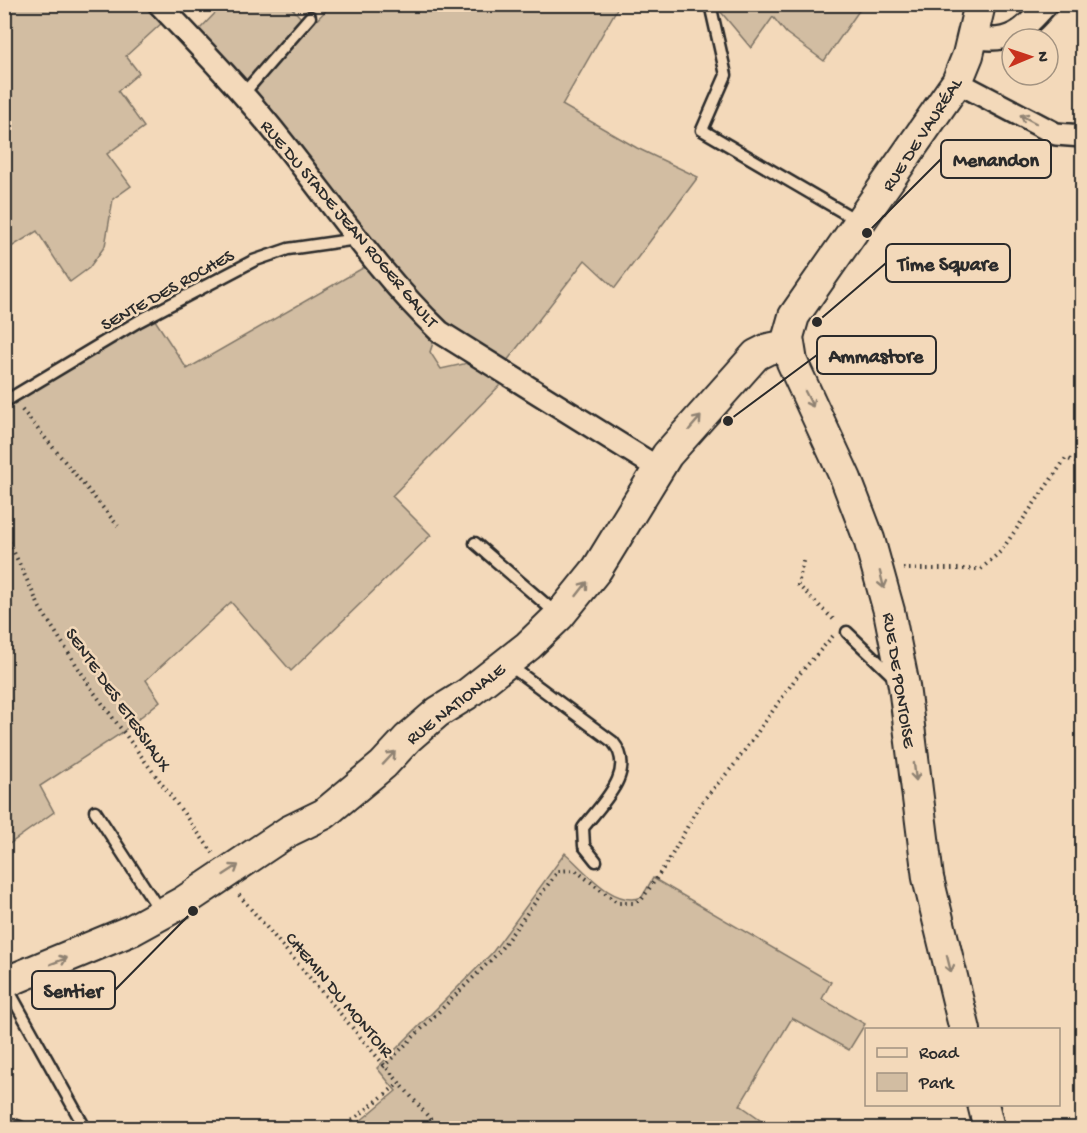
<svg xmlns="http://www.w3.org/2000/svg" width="1087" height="1133" font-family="'Gochi Hand',sans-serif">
  <rect width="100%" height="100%" fill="#f3d9ba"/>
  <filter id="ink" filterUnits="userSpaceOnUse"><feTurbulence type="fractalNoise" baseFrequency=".0167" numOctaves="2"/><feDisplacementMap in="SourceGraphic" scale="12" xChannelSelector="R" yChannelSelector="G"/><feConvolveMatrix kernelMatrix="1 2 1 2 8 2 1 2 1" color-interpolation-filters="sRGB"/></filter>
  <g filter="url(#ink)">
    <!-- green -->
    <g fill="#d2bda2" stroke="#7e7466" stroke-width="1.5">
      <polygon points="5,5 147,5 163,22 126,56 139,73 118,91 144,127 107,154 131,186 113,199 105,246 89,268 70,282 37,231 5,251"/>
      <polygon points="223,5 289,5 301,18 301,25 250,82 243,83 196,33"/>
      <polygon points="331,5 619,5 562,105 637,148 698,177 615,288 585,260 503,366 469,344 410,291 251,89"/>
      <polygon points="715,5 863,5 824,61 786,33 773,17 751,48"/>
      <polygon points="368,265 403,310 434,340 430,352 441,369 468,363 503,382 392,496 431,535 291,671 231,602 146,680 160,701 120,734 40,786 54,812 5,847 5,407 153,317 187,369"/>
      <path d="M565 853C585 870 613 908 642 897L653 878 831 982 822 999 865 1024 849 1050 792 1018 740 1105 773 1128H352L396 1091 377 1068 492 953Z"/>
    </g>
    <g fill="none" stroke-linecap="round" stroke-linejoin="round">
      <!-- lane casing -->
      <g stroke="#2b2b2b" stroke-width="15">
        <g id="lane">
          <polyline points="710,4 726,75 702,130 858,221"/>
          <polyline points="243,94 310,17"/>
          <polyline points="4,402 139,321 253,261 288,249 357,239"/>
          <polyline points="475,543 557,614"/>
          <polyline points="847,632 895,678"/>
          <path d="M509 665 613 742C638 772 601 804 583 828L584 846 596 861"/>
          <polyline points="95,811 160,911"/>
          <polyline points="5,984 85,1128"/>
          <polyline points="4,1122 20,1127"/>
        </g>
      </g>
      <!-- street casing -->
      <g stroke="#2b2b2b" stroke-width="26">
        <g id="street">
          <path d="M159 4C202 49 244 93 282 141 333 205 380 275 440 332L658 468"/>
          <path d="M973 37C1009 45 1023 31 1047 4"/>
          <polyline points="957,82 1056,134 1082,136"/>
        </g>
      </g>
      <!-- secondary casing -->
      <g stroke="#2b2b2b" stroke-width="34">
        <g id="secondary">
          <polyline points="4,983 132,930 183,902 289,831 324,814 383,765 408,738 438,712 467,694 528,646 559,616 597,569 667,455 756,355 768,349 788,345"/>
          <polyline points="965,1030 928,878 904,686 889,611 869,539 846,479 792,362 788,337 794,316 957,82 968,55 980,4"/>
          <polyline points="983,1104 989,1128"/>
        </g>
      </g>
      <!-- path -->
      <g stroke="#2b2b2b" stroke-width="4" stroke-dasharray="1.5 4.5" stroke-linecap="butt">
        <polyline points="22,410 118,526"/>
        <polyline points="4,531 40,608 93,691 213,853"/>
        <polyline points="803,561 798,585 835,621"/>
        <polyline points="903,569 981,569 1001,551 1066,458 1082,465"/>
        <polyline points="239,895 438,1128"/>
        <polyline points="383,1067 497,954 558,871 575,870 618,903 634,903 642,899 669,860 700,804 735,764 796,678 833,636"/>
        <polyline points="343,1128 398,1084"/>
      </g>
      <!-- lane -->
      <use href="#lane" stroke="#f3d9ba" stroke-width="10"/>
      <!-- street -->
      <use href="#street" stroke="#f3d9ba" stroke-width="21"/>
      <!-- secondary -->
      <use href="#secondary" stroke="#f3d9ba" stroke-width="30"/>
    </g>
    <!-- one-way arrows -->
    <defs><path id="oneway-shaft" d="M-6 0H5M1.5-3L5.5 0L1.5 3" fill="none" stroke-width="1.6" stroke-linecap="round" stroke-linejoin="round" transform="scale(1.5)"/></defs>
    <g stroke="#8f8272">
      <use href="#oneway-shaft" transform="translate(1028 119) rotate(-152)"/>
      <use href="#oneway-shaft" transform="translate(809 399) rotate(63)"/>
      <use href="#oneway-shaft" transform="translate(695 423) rotate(-49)"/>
      <use href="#oneway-shaft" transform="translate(882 580) rotate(76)"/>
      <use href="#oneway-shaft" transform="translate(582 589) rotate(-52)"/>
      <use href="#oneway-shaft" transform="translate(389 758) rotate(-47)"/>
      <use href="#oneway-shaft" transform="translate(915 772) rotate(83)"/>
      <use href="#oneway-shaft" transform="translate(231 870) rotate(-33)"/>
      <use href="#oneway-shaft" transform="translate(59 961) rotate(-21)"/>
      <use href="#oneway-shaft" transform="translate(949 964) rotate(76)"/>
    </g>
  </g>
  <g text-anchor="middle" stroke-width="5" stroke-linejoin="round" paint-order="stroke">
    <!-- street labels -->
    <g font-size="18" fill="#2b2b2b" stroke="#f3d9ba">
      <text transform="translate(921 134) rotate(-57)" y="6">RUE DE VAURÉAL</text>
      <text transform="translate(350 223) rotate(50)" y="6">RUE DU STADE JEAN ROGER GAULT</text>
      <text transform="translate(167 289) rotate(-29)" y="6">SENTE DES ROCHES</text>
      <text transform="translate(900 680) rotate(81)" y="6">RUE DE PONTOISE</text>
      <text transform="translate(119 699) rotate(55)" y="6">SENTE DES ETESSIAUX</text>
      <text transform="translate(455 703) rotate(-38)" y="6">RUE NATIONALE</text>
      <text transform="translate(340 994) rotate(50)" y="6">CHEMIN DU MONTOIR</text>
    </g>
  </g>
  <!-- callouts -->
  <path fill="none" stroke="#2b2b2b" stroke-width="2" d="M867 233L941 159M817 322L886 263M728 421L817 355M193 911L115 990"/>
  <g fill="#2b2b2b" stroke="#f3d9ba" stroke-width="2">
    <circle cx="867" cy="233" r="6"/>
    <circle cx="817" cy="322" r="6"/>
    <circle cx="728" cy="421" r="6"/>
    <circle cx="193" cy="911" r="6"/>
  </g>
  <g fill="#f3d9ba" stroke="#2b2b2b" stroke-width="2">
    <rect x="941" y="140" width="110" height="38" rx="6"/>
    <rect x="886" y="244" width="124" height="38" rx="6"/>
    <rect x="817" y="336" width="119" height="38" rx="6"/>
    <rect x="32" y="971" width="83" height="38" rx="6"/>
  </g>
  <g font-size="20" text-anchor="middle" font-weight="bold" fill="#2b2b2b">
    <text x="996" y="166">Menandon</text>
    <text x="948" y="270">Time Square</text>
    <text x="876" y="362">Ammastore</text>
    <text x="73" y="997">Sentier</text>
  </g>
  <!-- margin -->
  <rect width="1087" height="1133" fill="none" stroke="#f3d9ba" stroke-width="24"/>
  <rect x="12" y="12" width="1063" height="1109" fill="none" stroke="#2b2b2b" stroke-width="2" filter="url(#ink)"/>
  <!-- legend -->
  <rect x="865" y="1028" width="195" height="78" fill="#f3d9ba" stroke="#a39381" stroke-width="1.5"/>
  <rect x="877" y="1048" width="30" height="9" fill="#f3d9ba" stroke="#a39381" stroke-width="1.5"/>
  <text x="919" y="1058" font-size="18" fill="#2b2b2b">Road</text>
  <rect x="877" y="1073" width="30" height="18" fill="#d2bda2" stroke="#a39381" stroke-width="1.5"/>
  <text x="919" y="1088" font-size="18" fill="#2b2b2b">Park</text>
  <!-- north arrow -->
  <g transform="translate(1030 57) rotate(88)"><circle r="28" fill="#f3d9ba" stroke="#a39381" stroke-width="1.5"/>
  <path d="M0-4.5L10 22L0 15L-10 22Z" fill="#c8321e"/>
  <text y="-9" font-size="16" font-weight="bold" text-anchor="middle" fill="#2b2b2b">N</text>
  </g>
</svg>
